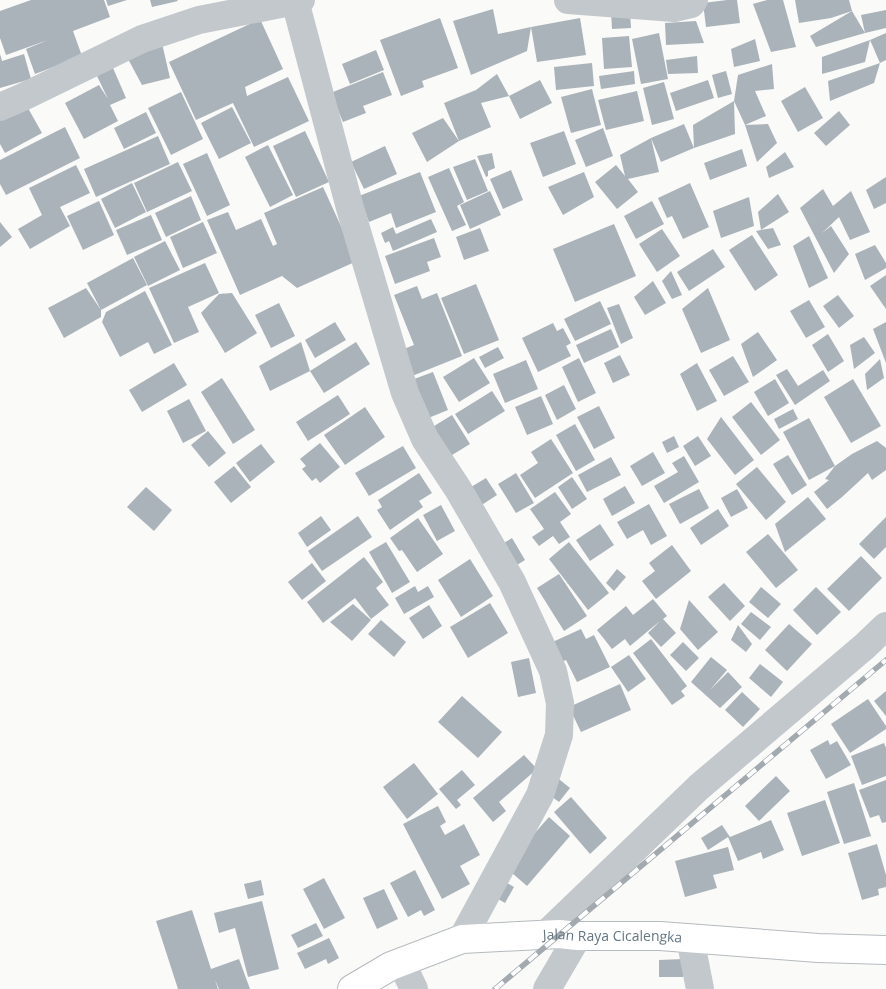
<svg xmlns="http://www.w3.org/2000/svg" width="886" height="989" font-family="'Open Sans',sans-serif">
  <rect width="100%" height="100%" fill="#fafaf8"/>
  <!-- building -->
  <g fill="#aab3b9">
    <polygon points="31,0 104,0 110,17 73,31 82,56 35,74 26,49 48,40 6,55 0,38 0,11"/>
    <polygon points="106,0 127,0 108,6"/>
    <polygon points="150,0 177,0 178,1 152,7"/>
    <polygon points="727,0 737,0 740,23 706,27 703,3"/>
    <polygon points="767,0 783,0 796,47 771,52 753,4"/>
    <polygon points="795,0 849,0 852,11 831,18 799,23"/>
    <polygon points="493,9 498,34 531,27 527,51 471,75 453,21"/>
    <polygon points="886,10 886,28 865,33 816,47 810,36 852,11 865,33 861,15"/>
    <polygon points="611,11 630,11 631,28 612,29"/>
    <polygon points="440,18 458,68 422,81 424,87 401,96 380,40"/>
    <polygon points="580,18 586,55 537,62 531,27"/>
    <polygon points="260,19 283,69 245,87 247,96 288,77 309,121 254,147 233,103 196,120 169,62"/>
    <polygon points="696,21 704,43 666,45 665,23"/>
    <polygon points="659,33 668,79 641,84 632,39"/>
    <polygon points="886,33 886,60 880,63 870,40"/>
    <polygon points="629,36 632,67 604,69 602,38"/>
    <polygon points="161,39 170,78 142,85 127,57"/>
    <polygon points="755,39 760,61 734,67 731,49"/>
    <polygon points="870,40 865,62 822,74 822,57"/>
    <polygon points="376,50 384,70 350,84 342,64"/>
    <polygon points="0,54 2,61 24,54 31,79 0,88"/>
    <polygon points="697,56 698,73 668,74 666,60"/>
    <polygon points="592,63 594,86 556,90 554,67"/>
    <polygon points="880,63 874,83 830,101 828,81"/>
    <polygon points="772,64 774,89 755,91 766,116 745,125 768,124 777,143 757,162 745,125 734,101 738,75"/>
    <polygon points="113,68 126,98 110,105 118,121 84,139 65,103 99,85 108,99 97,76"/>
    <polygon points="634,71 635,84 601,89 599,76"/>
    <polygon points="726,71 732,94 718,98 712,75"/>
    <polygon points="383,72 392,95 363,106 366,113 343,122 338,110 323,96"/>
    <polygon points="497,74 509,96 481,103 491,127 459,141 427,162 412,133 443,118 459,141 444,103 476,90"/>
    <polygon points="540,80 552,103 520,119 509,96"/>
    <polygon points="708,80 714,98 676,111 670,93"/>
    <polygon points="664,82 674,119 652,125 643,88"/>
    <polygon points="805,87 823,118 798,132 781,101"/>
    <polygon points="592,89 601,125 571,133 561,97"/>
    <polygon points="637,91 644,121 606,130 598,100"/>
    <polygon points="181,92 203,139 171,155 148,108"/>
    <polygon points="24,101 42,133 5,153 0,144 0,115"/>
    <polygon points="734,101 735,134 694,148 693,125"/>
    <polygon points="232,107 251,143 219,159 201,123"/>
    <polygon points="839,111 850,125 826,146 814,133"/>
    <polygon points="146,112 156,133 124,149 114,128"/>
    <polygon points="684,124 694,148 661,162 651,138 659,172 628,179 638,192 617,209 595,182 616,165 625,176 620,155 651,138"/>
    <polygon points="65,127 80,158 6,195 0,184 0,160"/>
    <polygon points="603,128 613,156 586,167 575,140"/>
    <polygon points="305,131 329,182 296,197 273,146"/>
    <polygon points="564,131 576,164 543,177 530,143"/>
    <polygon points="158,136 170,164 96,197 84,169"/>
    <polygon points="268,145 293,195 270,207 245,157"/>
    <polygon points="385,146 397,174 364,189 351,162"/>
    <polygon points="742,149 747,166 710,180 704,163"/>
    <polygon points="785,152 794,167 769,178 766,167"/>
    <polygon points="207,153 230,205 207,216 183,164"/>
    <polygon points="492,153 495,168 488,171 488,176 486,177 477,156"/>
    <polygon points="475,159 488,191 467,200 453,167"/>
    <polygon points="178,162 192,191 147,212 134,183"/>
    <polygon points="76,165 90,193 60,207 70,226 30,249 18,229 42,215 29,188"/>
    <polygon points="449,168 464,202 457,206 466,225 452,231 428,177"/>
    <polygon points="511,170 523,200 503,209 490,179"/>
    <polygon points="420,172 436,212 396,228 391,213 369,222 359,196"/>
    <polygon points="584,172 594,197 563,215 548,187"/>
    <polygon points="886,177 886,203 874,209 866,190"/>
    <polygon points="132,183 146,212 115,228 101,199"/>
    <polygon points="690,183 709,227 683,239 672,216 667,218 658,198"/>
    <polygon points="323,187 357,261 297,288 282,276 240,295 207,220 228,212 236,230 261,219 273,246 277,244 264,213"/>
    <polygon points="823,189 833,206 851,191 870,232 850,240 839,217 822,233 831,226 849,254 834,273 800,208"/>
    <polygon points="490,191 501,215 470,229 460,205"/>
    <polygon points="778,194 789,212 761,230 773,228 781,245 768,249 756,231 761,230 758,212"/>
    <polygon points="191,196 201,220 166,237 155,213"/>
    <polygon points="749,197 754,226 721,238 713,211"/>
    <polygon points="99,201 114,235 83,250 67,216"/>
    <polygon points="652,201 664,224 636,239 624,216"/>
    <polygon points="151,215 162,240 127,255 116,230"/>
    <polygon points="431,219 437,232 393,251 389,241 385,243 381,233 393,227 396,234"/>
    <polygon points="0,222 12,237 0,247"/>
    <polygon points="203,222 217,253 183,268 170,237"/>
    <polygon points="614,224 636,276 575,302 553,249"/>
    <polygon points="480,228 489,251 464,260 456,237"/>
    <polygon points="662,229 680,256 657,272 639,244"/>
    <polygon points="752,235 778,275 755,291 729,250"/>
    <polygon points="809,236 828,278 809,288 793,246"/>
    <polygon points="434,238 441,257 427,262 430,271 395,284 385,256"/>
    <polygon points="165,241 180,270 148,286 134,257"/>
    <polygon points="875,245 886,263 886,268 865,280 855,254"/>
    <polygon points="713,249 725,267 689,291 677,272"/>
    <polygon points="133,258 147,285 101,310 101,317 64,338 48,308 86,288 101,310 87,283"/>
    <polygon points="205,263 219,293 188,307 199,332 174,343 149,288"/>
    <polygon points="671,271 682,295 672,299 662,281"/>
    <polygon points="886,275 886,309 870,286"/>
    <polygon points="653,281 666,303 645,315 634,297"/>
    <polygon points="476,284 499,340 464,354 441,298"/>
    <polygon points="417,286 422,299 437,293 462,356 407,378 396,352 414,345 394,295"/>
    <polygon points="708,288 730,340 701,353 682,309"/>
    <polygon points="145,291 172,345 154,354 148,342 120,357 102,322 106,312"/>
    <polygon points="232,293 257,333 225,353 201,313 219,294"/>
    <polygon points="838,295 854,316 839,328 823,306"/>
    <polygon points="809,300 825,327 806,338 790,311"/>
    <polygon points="600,301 611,324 575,341 564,319"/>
    <polygon points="279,303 295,336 271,348 255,315"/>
    <polygon points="619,304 633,338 621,344 607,308"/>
    <polygon points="335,322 346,340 315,358 305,340"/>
    <polygon points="886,322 886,363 873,329"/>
    <polygon points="553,323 557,331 563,328 571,343 566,346 571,356 538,372 522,338"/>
    <polygon points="611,329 619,347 584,363 576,345"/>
    <polygon points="758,332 777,360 753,377 741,344"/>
    <polygon points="828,334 844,361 828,372 812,345"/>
    <polygon points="864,337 875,353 854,369 850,345"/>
    <polygon points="301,342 310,371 270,391 259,366"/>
    <polygon points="356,342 370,364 324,393 310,371"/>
    <polygon points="498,347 504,358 485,368 479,357"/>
    <polygon points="620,355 630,375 613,383 604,363"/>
    <polygon points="733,356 749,382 724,396 709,370"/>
    <polygon points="474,358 490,383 459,402 443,377"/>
    <polygon points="579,358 596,393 578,402 562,367"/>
    <polygon points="880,359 884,378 867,390 865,374"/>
    <polygon points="526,360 538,389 505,403 493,374"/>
    <polygon points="174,363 187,385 142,412 129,390"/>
    <polygon points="697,363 717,401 697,411 680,374"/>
    <polygon points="787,369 798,386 823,370 830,381 795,405 776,375"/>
    <polygon points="433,372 448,410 421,421 406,382"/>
    <polygon points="222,378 255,430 233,444 201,392"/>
    <polygon points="775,379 789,403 768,416 754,392"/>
    <polygon points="853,379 881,426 851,443 824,397"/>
    <polygon points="564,385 576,409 557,420 545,395"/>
    <polygon points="492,391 505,411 468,434 455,414"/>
    <polygon points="338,395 350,414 308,441 296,422"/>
    <polygon points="541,396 553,424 527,435 515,407"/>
    <polygon points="189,399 206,431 183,443 167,411"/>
    <polygon points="751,402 780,440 761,455 732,417"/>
    <polygon points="599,406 615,438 594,449 577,417"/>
    <polygon points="365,407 385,437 345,465 324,435"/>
    <polygon points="793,409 798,419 779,429 774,419"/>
    <polygon points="452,415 470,444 444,460 426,431"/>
    <polygon points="721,417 754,460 735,475 707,439"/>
    <polygon points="809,418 835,466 852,454 877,441 886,448 886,470 872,480 868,473 842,497 827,509 814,492 829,480 825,479 835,466 809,480 783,432"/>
    <polygon points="575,424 595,460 576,471 556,435"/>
    <polygon points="208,431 226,453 209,467 191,445"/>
    <polygon points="674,436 679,447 667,453 662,442"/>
    <polygon points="698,436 711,456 695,466 683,446"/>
    <polygon points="551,439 573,473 535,498 520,475 538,463 531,452"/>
    <polygon points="320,443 340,467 320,483 316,478 312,481 302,469 306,466 300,459"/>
    <polygon points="261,444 275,462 250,482 236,463"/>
    <polygon points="403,446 416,468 369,496 355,473"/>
    <polygon points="653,452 665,473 642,486 630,466"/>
    <polygon points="788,455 807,485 792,495 773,464"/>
    <polygon points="684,456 699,482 664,503 654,486 678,472 672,463"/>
    <polygon points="611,457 621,475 587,492 578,475"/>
    <polygon points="234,466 251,487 231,503 214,482"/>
    <polygon points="757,467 786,502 766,520 736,484"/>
    <polygon points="419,473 432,493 419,501 423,507 390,530 377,510 382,507 378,500"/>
    <polygon points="516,473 534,503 516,513 498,484"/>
    <polygon points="572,477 587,499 572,509 558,487"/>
    <polygon points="486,478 497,495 477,508 466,490"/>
    <polygon points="625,486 635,503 612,516 603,499"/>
    <polygon points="146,487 172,510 154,531 127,507"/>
    <polygon points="699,489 709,508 680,524 669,504"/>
    <polygon points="737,489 748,508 731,517 721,498"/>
    <polygon points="555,492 571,514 560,522 570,537 559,544 553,536 539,546 532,537 544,529 530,509"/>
    <polygon points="808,497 826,519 785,552 775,524"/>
    <polygon points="649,504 667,536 651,545 643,530 627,539 617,522"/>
    <polygon points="441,505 455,531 437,541 423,515"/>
    <polygon points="718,509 729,526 701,545 690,528"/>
    <polygon points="321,516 331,530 307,547 298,533"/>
    <polygon points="358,516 372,537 322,571 308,551"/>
    <polygon points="886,517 886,547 874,559 859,544"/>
    <polygon points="418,518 443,554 417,572 402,550 399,551 390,538"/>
    <polygon points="600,524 614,545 590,561 576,540"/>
    <polygon points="768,534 798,570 776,588 746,552"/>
    <polygon points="512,538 525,560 509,570 496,548"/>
    <polygon points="386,542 410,582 392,593 369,552"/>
    <polygon points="569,542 609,593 588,610 549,559"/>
    <polygon points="672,545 691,571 656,599 642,581 655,571 649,563"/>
    <polygon points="861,556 882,578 849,611 827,589"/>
    <polygon points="364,557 383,582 376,588 389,605 371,619 355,598 323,623 307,602"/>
    <polygon points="470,559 493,596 461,617 438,580"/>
    <polygon points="312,563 326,581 302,600 288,582"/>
    <polygon points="617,569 626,577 614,591 606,583"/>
    <polygon points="559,574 587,616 564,631 537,588"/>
    <polygon points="724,583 745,606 730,621 708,597"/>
    <polygon points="415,586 418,592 428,586 434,597 404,614 395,598"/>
    <polygon points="761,587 781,604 768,618 749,602"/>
    <polygon points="816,587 841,612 817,635 793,610"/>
    <polygon points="653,599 667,616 663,619 676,633 661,647 648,633 660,621 630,646 625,639 612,649 597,630 626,606 633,615"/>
    <polygon points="689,600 718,632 698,650 680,629"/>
    <polygon points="490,603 508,633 468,658 450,627"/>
    <polygon points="353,604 371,620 352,641 330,622"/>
    <polygon points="429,605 442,626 423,639 409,618"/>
    <polygon points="751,612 771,627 760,640 741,624"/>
    <polygon points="381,620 406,642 394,657 368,634"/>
    <polygon points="789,624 812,644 787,671 765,650"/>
    <polygon points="738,625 752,644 746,652 731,640"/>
    <polygon points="581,629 586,639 594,635 610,667 577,682 566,660 556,665 546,645"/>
    <polygon points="651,639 687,686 681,691 685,696 672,705 633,653"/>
    <polygon points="683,642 699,658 686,671 670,655"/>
    <polygon points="629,655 646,679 628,692 611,667"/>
    <polygon points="711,657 727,670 710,690 728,672 742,687 720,708 691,682"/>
    <polygon points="529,658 536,693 518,697 511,662"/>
    <polygon points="760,664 783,682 771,697 749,678"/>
    <polygon points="620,684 631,710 581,732 569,707"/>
    <polygon points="886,691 886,716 874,701"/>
    <polygon points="742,692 760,709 743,727 725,710"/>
    <polygon points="462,696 502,732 478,758 438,722"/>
    <polygon points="868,699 886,726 886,729 850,753 831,724"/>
    <polygon points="828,740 830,745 837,741 851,765 826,779 810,750"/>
    <polygon points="884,743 886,748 886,776 862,785 851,756"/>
    <polygon points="524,755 537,769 499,802 506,811 493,822 473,798"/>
    <polygon points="414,763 438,794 407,819 383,787"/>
    <polygon points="462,770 475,785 457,800 461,805 456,809 439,789"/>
    <polygon points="555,776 570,788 559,802 544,791"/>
    <polygon points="776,776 790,791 759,821 745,806"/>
    <polygon points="886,780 886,822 882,823 879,815 870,818 859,790"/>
    <polygon points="854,783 871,836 844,844 827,792"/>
    <polygon points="571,797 607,838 590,854 554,812"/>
    <polygon points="825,800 840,843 802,856 787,813"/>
    <polygon points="438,806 446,822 440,826 445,835 464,824 480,855 460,866 470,884 442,899 403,824"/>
    <polygon points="549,817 570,836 527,886 505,867"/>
    <polygon points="771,820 784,850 763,859 761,852 738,861 728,837 708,850 701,838 722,825 730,837"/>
    <polygon points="877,844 886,875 886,887 878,889 879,895 862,900 848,853"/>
    <polygon points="728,847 734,870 713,875 717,888 685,897 675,861"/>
    <polygon points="415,870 435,910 424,916 421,910 408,917 390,883"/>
    <polygon points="324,878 345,918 324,929 303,889"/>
    <polygon points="500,879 514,887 505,903 491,895"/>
    <polygon points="261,880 264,895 248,899 244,884"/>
    <polygon points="384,889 398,919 377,929 363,898"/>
    <polygon points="262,901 279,969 248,977 235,928 219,933 214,913"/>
    <polygon points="192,910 211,969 239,959 250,989 219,989 215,980 218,989 178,989 156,921"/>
    <polygon points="316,923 323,936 298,948 291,935"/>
    <polygon points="329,938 339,958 328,964 326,959 305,969 297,953"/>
    <polygon points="683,959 683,977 659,977 659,960"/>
  </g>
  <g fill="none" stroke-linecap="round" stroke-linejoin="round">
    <!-- major casing -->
    <g stroke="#b5babe" stroke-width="30">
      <g id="major">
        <path id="s1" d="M352 989 391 966 462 939 559 934 578 936H660L818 948 886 950"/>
      </g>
    </g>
    <!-- minor -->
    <g stroke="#c3c8cc" stroke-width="28">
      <polyline points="568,0 674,8 691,4 694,0"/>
      <polyline points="295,1 350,208 405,393 425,439 458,489 512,582 553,671 560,703 559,735 540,795 462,939"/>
      <polyline points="0,107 23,97 142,39 199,20 301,0"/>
      <polyline points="544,936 699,787 865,646 886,626"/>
      <polyline points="690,938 700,989"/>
      <polyline points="401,962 414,989"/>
      <polyline points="547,989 578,936"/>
    </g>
    <!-- major -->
    <use href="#major" stroke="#fff" stroke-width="28"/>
    <!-- rail casing -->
    <g stroke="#a2aab0" stroke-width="5.5">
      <polyline id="rail" points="495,989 886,660"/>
    </g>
    <!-- rail -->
    <use href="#rail" stroke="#fff" stroke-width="4" stroke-dasharray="11" stroke-linecap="butt"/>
  </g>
  <g text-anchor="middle" stroke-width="5" stroke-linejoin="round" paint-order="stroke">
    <!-- street labels -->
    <g font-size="14" fill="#657683" stroke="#fff">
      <text dy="5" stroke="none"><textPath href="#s1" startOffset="272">Jalan Raya Cicalengka</textPath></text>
    </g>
  </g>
</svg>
